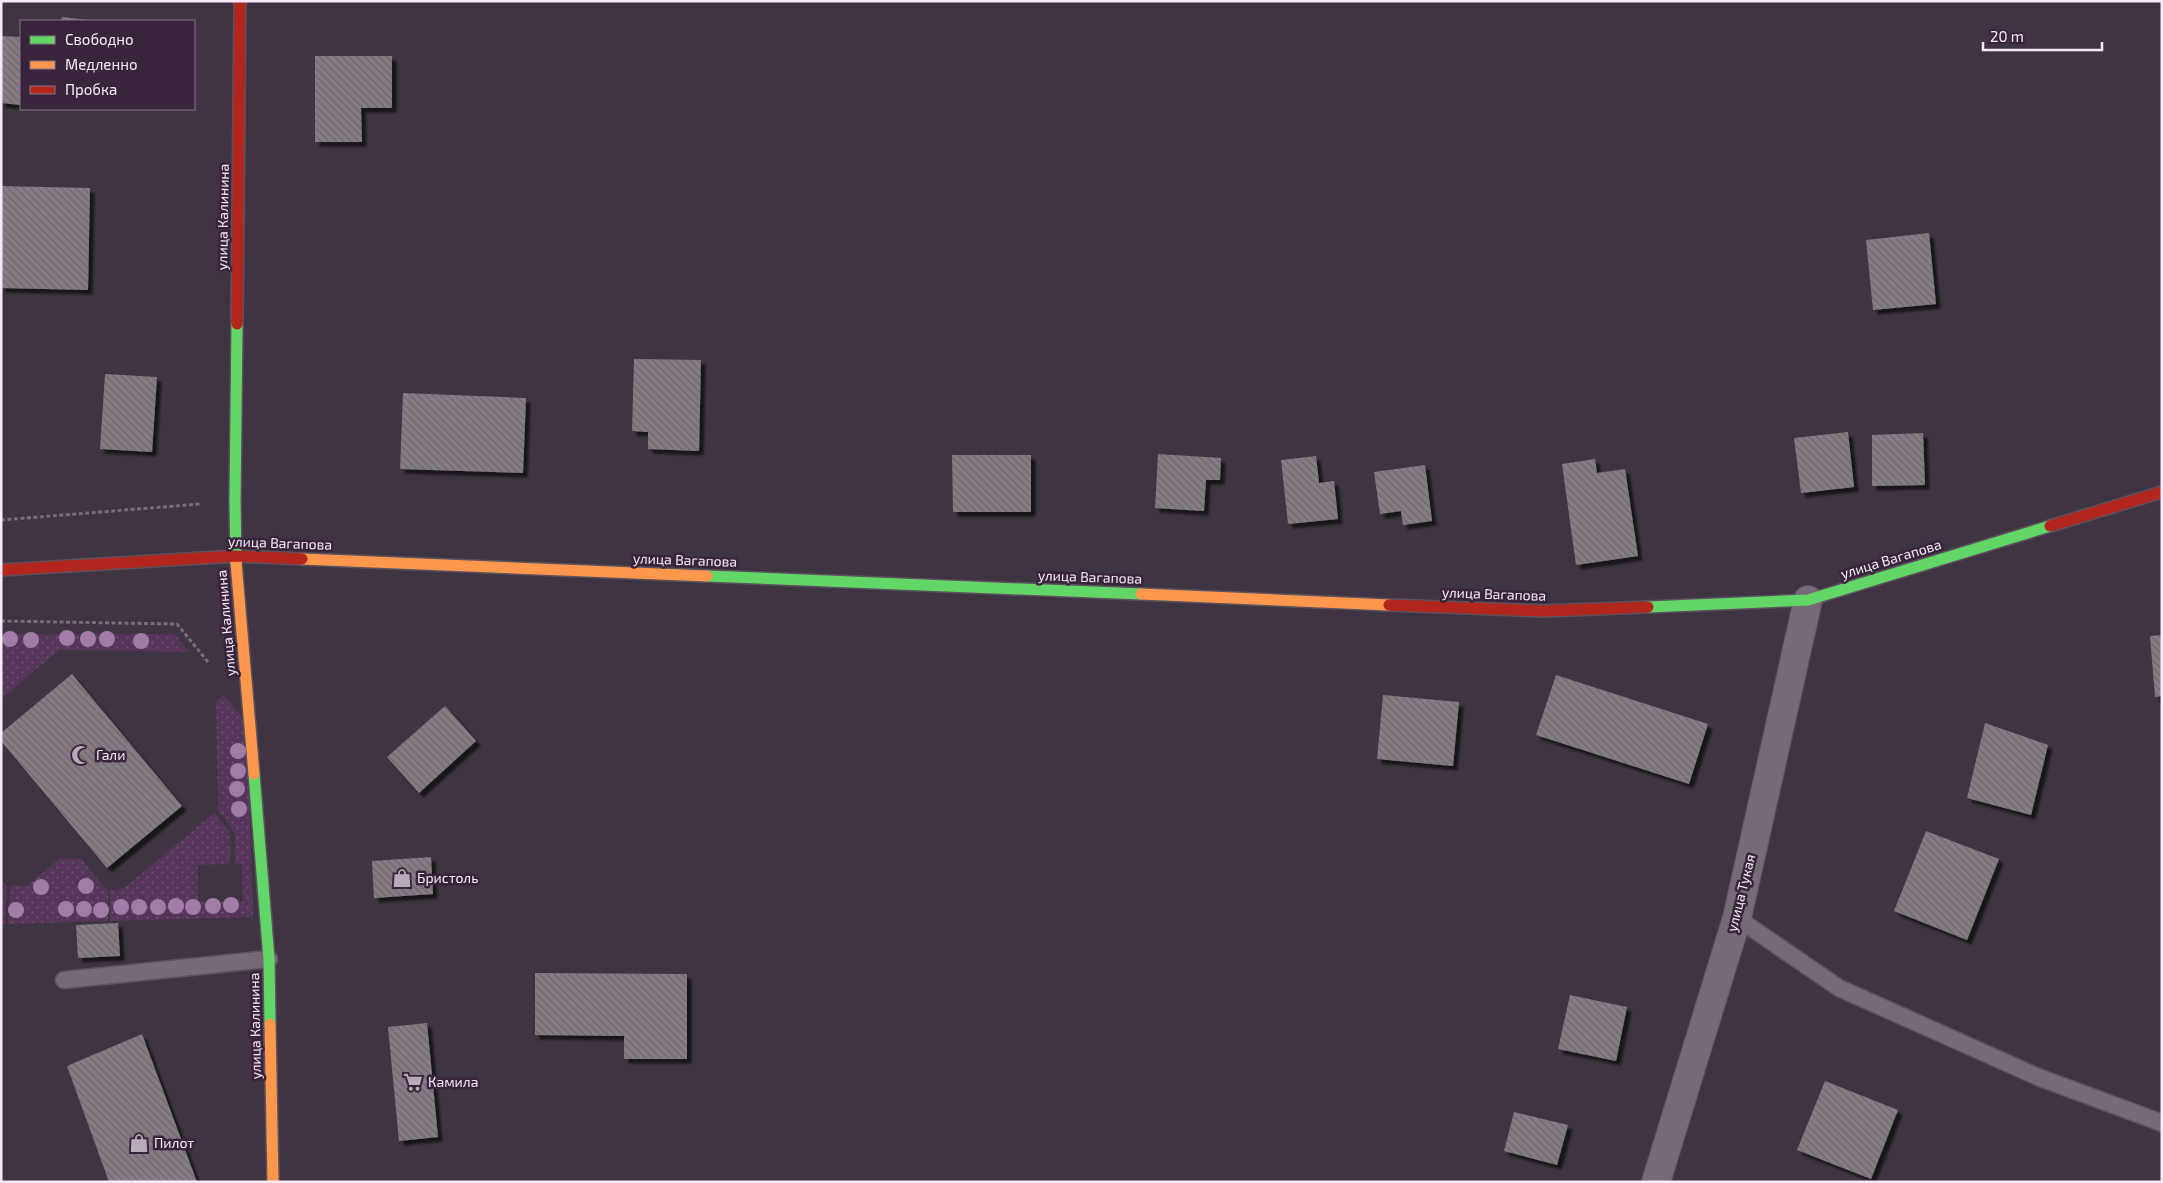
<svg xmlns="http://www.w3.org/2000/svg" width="2163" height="1183" font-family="'Exo 2',sans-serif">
  <defs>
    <pattern id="green-dots" width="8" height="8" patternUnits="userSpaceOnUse" patternTransform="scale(1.25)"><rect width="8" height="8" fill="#553559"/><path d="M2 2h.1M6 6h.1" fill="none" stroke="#6e5272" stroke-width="1.8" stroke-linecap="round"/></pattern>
    <pattern id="building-back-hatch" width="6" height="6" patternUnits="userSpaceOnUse" patternTransform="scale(1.25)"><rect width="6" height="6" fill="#857c86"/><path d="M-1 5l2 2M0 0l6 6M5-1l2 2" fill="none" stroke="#6d666e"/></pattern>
    <filter id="shadow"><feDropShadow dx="4.5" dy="4.5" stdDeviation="1" flood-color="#0009"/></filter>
  </defs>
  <rect width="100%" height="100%" fill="#3f3441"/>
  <!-- green -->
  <g fill="url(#green-dots)">
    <polygon points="1,634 175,634 189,652 59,650 1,699"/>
    <polygon points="224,695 247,723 253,917 110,921 110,890 124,888 214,813 231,834 231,864 198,865 198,902 243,902 242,864 235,864 235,833 218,810 216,700"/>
    <polygon points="60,858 81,859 108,891 108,921 8,924 10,886 27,886"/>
    <polygon points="1,880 7,886 5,924 1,924"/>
  </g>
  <!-- building -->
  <g fill="url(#building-back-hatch)" filter="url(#shadow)">
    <polygon points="62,17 88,20 88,21 61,21"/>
    <polygon points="1,36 21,37 21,105 1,103"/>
    <polygon points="315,56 392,56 392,108 361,108 362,142 315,142"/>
    <polygon points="1,186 90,188 88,290 1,288"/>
    <polygon points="1929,233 1936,304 1873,310 1866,240"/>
    <polygon points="634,359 701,360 699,451 648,449 648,432 632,431"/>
    <polygon points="105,374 157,377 152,452 100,449"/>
    <polygon points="403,393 526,398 523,473 400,469"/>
    <polygon points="1848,432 1854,487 1801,493 1794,438"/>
    <polygon points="1923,433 1925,485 1872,486 1872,435"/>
    <polygon points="1158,454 1221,458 1220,480 1206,480 1204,511 1155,508"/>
    <polygon points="952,455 1031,455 1031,512 953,512"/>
    <polygon points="1316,456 1319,483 1334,481 1338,519 1288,524 1281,460"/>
    <polygon points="1595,459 1597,473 1625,469 1638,556 1576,565 1562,464"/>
    <polygon points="1425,465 1432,521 1403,525 1401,511 1380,514 1374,472"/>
    <polygon points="2162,635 2162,696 2155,697 2150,636"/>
    <polygon points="72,674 182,806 107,868 1,741 1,733"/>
    <polygon points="1556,675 1708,724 1689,784 1536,735"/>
    <polygon points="1383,695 1459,702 1453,766 1377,759"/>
    <polygon points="445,706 476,741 419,793 387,757"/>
    <polygon points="1985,723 2048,745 2031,815 1967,798"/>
    <polygon points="1926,831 1999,859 1967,940 1894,911"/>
    <polygon points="431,857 433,894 374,898 372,861"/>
    <polygon points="118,923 120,956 78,958 76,925"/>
    <polygon points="535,973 687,974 687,1059 624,1059 624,1036 535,1035"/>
    <polygon points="1570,995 1627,1007 1616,1061 1558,1049"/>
    <polygon points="427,1023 438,1137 399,1141 388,1027"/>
    <polygon points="142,1034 197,1182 109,1182 67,1066"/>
    <polygon points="1825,1081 1898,1110 1871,1179 1797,1150"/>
    <polygon points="1514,1112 1568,1125 1557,1165 1504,1151"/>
  </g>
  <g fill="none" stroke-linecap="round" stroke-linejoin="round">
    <!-- lane casing -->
    <g stroke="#5c525e" stroke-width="19">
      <g id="lane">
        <polyline points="1737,918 1839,988 2038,1077 2162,1123"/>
        <polyline points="64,980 269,959"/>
      </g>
    </g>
    <!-- street casing -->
    <g stroke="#5c525e" stroke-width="30">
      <polyline id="street" points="1656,1182 1737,918 1808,600"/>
    </g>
    <!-- fast casing -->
    <g stroke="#5c525e" stroke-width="14">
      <g id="fast">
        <polyline points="236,562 235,501 237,324"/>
        <polyline points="707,576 1141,594"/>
        <polyline points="1648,607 1808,600 2050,526"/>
        <polyline points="254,774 269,959 270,1024"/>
      </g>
    </g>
    <!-- slow casing -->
    <g stroke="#5c525e" stroke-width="14">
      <g id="slow">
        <polyline points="302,559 707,576"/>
        <polyline points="236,562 254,774"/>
        <polyline points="1141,594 1389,605"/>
        <polyline points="270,1024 273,1182"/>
      </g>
    </g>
    <!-- jam casing -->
    <g stroke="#5c525e" stroke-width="14">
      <g id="jam">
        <polyline points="237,324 240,1"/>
        <polyline points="2050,526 2162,492"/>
        <polyline points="1,570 236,556 302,559"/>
        <polyline points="1389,605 1543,611 1648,607"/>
      </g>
    </g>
    <!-- path -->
    <g stroke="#766e78" stroke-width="3" stroke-dasharray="4 2.5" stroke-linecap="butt">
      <polyline points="1,520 200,504"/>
      <polyline points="1,621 177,624 208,662"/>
    </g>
    <!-- lane -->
    <use href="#lane" stroke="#756b76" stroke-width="16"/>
    <!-- street -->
    <use href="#street" stroke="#756b76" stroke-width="28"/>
    <!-- fast -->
    <use href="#fast" stroke="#63d668" stroke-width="11"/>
    <!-- slow -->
    <use href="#slow" stroke="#ff974d" stroke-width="11"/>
    <!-- jam -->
    <use href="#jam" stroke="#b3261e" stroke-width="11"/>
  </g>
  <!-- trees -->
  <g fill="#a07ca6">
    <circle cx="67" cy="638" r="8"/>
    <circle cx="10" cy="639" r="8"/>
    <circle cx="88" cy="639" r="8"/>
    <circle cx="107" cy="639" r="8"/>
    <circle cx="31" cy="640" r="8"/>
    <circle cx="141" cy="641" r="8"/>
    <circle cx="238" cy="751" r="8"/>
    <circle cx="238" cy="771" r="8"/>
    <circle cx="237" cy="789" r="8"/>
    <circle cx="239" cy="809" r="8"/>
    <circle cx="86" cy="886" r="8"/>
    <circle cx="41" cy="887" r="8"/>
    <circle cx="231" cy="905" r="8"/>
    <circle cx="176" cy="906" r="8"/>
    <circle cx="213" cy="906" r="8"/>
    <circle cx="121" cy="907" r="8"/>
    <circle cx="139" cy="907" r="8"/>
    <circle cx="158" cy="907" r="8"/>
    <circle cx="193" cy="907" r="8"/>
    <circle cx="66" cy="909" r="8"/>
    <circle cx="84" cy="909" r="8"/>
    <circle cx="16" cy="910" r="8"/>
    <circle cx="101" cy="910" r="8"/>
  </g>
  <!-- icons -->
  <defs>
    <g id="mosque-bare" transform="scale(1.5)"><path d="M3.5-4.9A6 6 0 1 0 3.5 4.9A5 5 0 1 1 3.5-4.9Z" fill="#b7aab9" stroke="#39253b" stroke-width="2.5" paint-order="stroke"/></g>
    <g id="shop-bare" transform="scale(1.5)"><path d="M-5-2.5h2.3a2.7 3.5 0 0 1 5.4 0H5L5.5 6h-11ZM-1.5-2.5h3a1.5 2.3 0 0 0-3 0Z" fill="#b7aab9" stroke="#39253b" stroke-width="2.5" paint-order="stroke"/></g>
    <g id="supermarket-bare" transform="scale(1.5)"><path d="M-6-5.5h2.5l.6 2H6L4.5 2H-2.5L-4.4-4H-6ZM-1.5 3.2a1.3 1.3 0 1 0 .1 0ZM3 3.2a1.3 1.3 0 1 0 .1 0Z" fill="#b7aab9" stroke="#39253b" stroke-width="2.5" paint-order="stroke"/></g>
  </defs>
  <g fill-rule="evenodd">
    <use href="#mosque-bare" x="81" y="755"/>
    <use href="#shop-bare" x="402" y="878"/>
    <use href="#supermarket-bare" x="413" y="1082"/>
    <use href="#shop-bare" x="139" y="1143"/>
  </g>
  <g text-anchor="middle" stroke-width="5" stroke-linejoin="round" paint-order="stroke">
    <!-- street labels -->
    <g font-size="14" fill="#f7eaf9" stroke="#39253b">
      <text transform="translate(223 217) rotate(-89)" y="5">улица Калинина</text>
      <text transform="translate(280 543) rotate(2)" y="5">улица Вагапова</text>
      <text transform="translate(1891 559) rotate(-17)" y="5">улица Вагапова</text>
      <text transform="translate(685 560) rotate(2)" y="5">улица Вагапова</text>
      <text transform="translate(1090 577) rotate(2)" y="5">улица Вагапова</text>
      <text transform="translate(1494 594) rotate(2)" y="5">улица Вагапова</text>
      <text transform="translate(226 623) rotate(-95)" y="5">улица Калинина</text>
      <text transform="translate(1741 893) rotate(-76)" y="5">улица Тукая</text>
      <text transform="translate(255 1026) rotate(-91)" y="5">улица Калинина</text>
    </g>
    <!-- poi labels -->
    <g font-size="14" fill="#f7eaf9" stroke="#39253b" text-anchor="start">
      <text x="96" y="760">Гали</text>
      <text x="417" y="883">Бристоль</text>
      <text x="428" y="1087">Камила</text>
      <text x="154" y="1148">Пилот</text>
    </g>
  </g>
  <!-- border -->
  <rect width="2163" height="1183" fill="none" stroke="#f7eaf9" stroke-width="5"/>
  <!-- legend -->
  <rect x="20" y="20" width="175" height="90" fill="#39253b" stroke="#857487"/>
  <rect x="30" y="36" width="25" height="8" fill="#63d668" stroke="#857487"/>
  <text x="65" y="45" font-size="15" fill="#f7eaf9">Свободно</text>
  <rect x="30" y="61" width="25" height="8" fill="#ff974d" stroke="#857487"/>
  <text x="65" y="70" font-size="15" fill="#f7eaf9">Медленно</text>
  <rect x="30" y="86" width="25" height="8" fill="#b3261e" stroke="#857487"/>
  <text x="65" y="95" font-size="15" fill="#f7eaf9">Пробка</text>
  <!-- scale -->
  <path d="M1983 42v8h119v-8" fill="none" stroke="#f7eaf9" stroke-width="2.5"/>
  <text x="1990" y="42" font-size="15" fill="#f7eaf9" stroke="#39253b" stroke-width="4" paint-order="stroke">20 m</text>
</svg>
